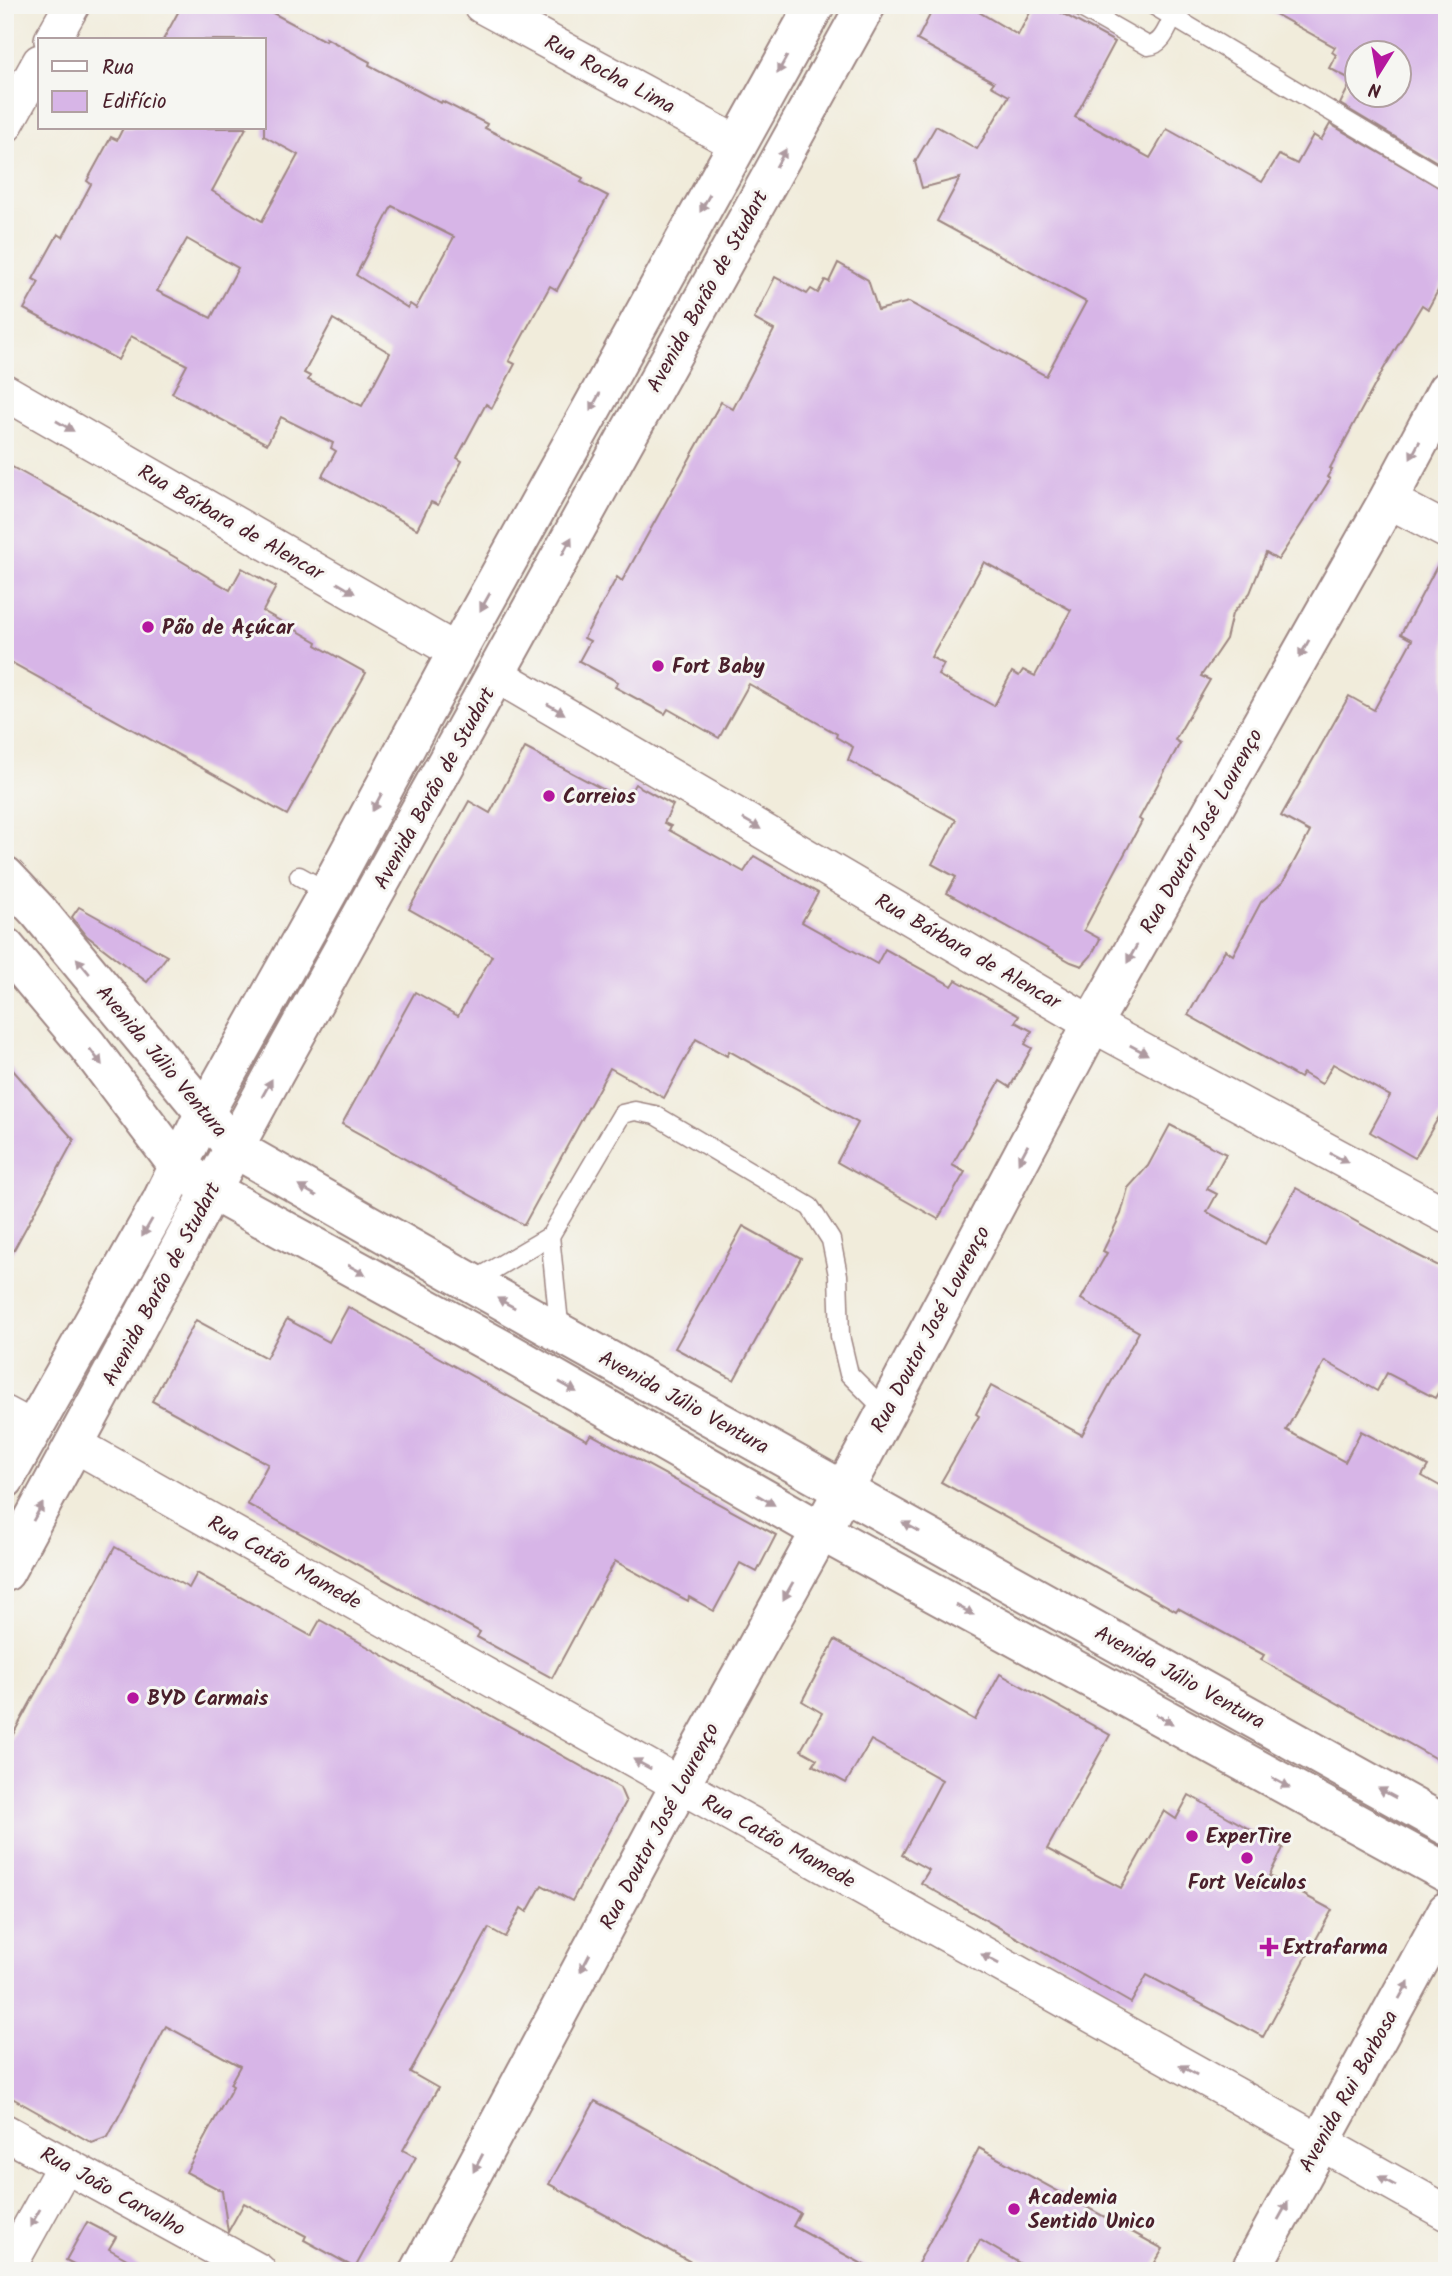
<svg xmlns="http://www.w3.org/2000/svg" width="1452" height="2276" font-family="Kalam,sans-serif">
  <rect width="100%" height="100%" fill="#f6f6f2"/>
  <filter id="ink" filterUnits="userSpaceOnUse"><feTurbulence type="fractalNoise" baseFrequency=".0143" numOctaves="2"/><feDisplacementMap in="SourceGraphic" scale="14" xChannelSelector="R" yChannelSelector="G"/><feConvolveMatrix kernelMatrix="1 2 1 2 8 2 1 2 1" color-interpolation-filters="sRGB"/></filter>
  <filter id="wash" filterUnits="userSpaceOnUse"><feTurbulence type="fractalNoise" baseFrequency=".00686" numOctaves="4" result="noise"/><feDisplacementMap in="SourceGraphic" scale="28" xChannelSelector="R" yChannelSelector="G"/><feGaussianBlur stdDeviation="1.57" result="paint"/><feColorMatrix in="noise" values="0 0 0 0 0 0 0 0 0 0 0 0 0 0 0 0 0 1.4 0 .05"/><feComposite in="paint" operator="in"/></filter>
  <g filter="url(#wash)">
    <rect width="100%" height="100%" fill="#f1ecdb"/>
    <g id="blocks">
      <!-- building -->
      <g fill="#d7b5e7" fill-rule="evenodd">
        <path d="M182 5H258L325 41 326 38 370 62 369 65 441 103 442 101 487 124 485 128 583 178 581 182 608 196 557 290 550 286 509 361 515 364 492 408 486 404 457 458 462 461 438 505 431 502 417 529 322 476 336 451 331 448 333 443 281 417 267 444 172 393 187 365 131 336 118 360 24 309 39 282 33 279 58 234 63 237 91 184 87 181 111 137 117 140 123 128H246L212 191 262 221 298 155 264 136V40H163ZM392 206 454 237 416 308 410 304 408 308 356 275ZM187 239 238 268 211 318 157 291ZM333 319 390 353 362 406 308 380 310 376 304 373Z"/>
        <path d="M935 5H967L1018 35 1034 5H1047L1115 42 1075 117 1150 158 1167 129 1262 182 1279 155 1297 164 1313 135 1321 140 1330 124 1447 192V274L1428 309 1422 305 1383 370 1330 468 1332 469 1327 477 1330 479 1301 525 1278 560 1266 553 1250 593 1232 614 1226 639 1201 676 1210 680 1175 740 1180 743 1139 819 1142 821 1084 930 1100 939 1091 956 1082 966 1071 962 947 893 956 877 932 864 956 820 848 760 853 747 836 737 837 734 749 684 719 738 668 709 665 714 615 687 618 682 579 661 590 641 584 638 617 577 622 581 721 402 733 409 774 330 754 319 775 277 807 294 811 289 818 293 825 280 829 282 838 263 868 280 878 310 909 302 1046 376 1086 302 937 221 960 178 922 188 915 162 936 126 977 149 1009 96 991 86 994 82 917 40ZM984 562 1071 610 1035 676 1023 670 1019 676 1012 672 994 706 938 675 944 664 931 657Z"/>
        <path d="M1259 5H1447V168L1340 104 1352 80 1329 68 1336 55 1332 52 1335 47ZM1357 52H1399V94H1357Z"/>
        <polygon points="5,463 173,556 230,590 242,568 276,587 263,611 317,642 316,645 366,673 287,815 5,659"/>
        <polygon points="1445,551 1447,1103 1415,1158 1370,1132 1390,1096 1333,1064 1322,1084 1303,1073 1300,1078 1188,1015 1225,950 1233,955 1261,902 1283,882 1310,832 1281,816 1349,696 1374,710 1412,640 1401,634"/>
        <polygon points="525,748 625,801 635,784 673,805 664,823 671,826 669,830 744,872 754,856 818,893 802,922 877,964 885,949 952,986 956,980 1019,1016 1015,1022 1032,1031 1025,1044 1032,1048 1010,1087 1000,1081 952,1165 965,1172 938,1219 837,1162 858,1123 729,1051 727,1056 696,1039 664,1098 610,1068 524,1225 342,1124 415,992 458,1016 492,956 409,909 469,801 490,813"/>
        <polygon points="79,907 167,956 147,982 87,936 72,917"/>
        <polygon points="5,1061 74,1140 5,1266"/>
        <polygon points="1170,1125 1226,1154 1207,1189 1217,1194 1207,1212 1265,1244 1296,1188 1413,1253 1447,1270 1447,1377 1435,1398 1387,1373 1377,1391 1325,1361 1286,1430 1345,1462 1361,1431 1428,1466 1422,1476 1447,1490 1447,1765 1261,1660 1264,1655 1178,1608 1176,1611 941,1482 979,1416 976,1414 991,1386 1082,1435 1139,1332 1081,1299 1107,1253 1103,1251 1121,1214 1128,1188 1148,1166"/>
        <polygon points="743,1226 801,1258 734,1380 675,1348"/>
        <polygon points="348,1307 587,1440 591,1434 776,1535 757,1572 740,1563 714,1611 689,1597 688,1601 615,1561 552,1678 477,1637 480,1632 247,1504 268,1464 152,1401 196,1320 266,1358 287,1319 329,1342"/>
        <polygon points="115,1547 189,1588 197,1573 311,1636 320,1620 620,1788 626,1802 572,1901 542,1885 527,1912 521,1908 505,1937 489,1928 410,2072 438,2088 403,2150 416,2157 355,2268 304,2240 306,2236 244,2203 228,2232 222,2191 186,2172 233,2086 230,2084 240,2066 166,2026 108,2137 92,2143 5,2094 5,1749"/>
        <polygon points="835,1640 975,1720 1000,1674 1110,1735 1047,1849 1121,1888 1164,1811 1176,1819 1189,1795 1283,1848 1269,1876 1332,1910 1263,2037 1147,1975 1131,2003 921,1883 929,1870 902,1855 942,1780 871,1740 846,1783 813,1765 817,1759 801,1750 822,1713 802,1701"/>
        <polygon points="595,2101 800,2213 793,2226 875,2271 707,2271 549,2184"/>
        <polygon points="979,2148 1163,2249 1150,2271 1033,2271 980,2240 963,2271 914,2271"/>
        <polygon points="87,2222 116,2237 109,2249 148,2271 87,2271 66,2260"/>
      </g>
    </g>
  </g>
  <g filter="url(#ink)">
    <use href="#blocks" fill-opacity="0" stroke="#9e8683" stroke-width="2"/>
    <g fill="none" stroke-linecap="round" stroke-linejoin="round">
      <!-- service casing -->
      <g stroke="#9e8683" stroke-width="21">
        <g id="service">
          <path d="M1076 5 1148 46C1162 45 1167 29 1173 17"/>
          <polyline points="1153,5 1447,181"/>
          <polyline points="299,876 328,892"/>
          <polyline points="550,1236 560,1333"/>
          <polyline points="470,1283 550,1236 622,1114 635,1111 655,1115 810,1207 831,1240 838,1275 840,1336 849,1374 886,1411"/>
        </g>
      </g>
      <!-- minor casing -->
      <g stroke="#9e8683" stroke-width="38">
        <g id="minor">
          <polyline points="481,5 738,144"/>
          <polyline points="52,40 72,5"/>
          <polyline points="5,125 40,62"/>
          <polyline points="5,392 457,652"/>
          <polyline points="1388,500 1447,531"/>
          <polyline points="497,675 1092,1024 1447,1216"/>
          <polyline points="5,1414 33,1429"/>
          <polyline points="76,1445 680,1785 1447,2213"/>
          <polyline points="5,2132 258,2271"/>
          <polyline points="6,2271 65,2165"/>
        </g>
      </g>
      <!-- tertiary casing -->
      <g stroke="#9e8683" stroke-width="42">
        <polyline id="tertiary" points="420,2271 680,1785 863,1455 1092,1024 1388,500 1447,390"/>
      </g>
      <!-- secondary casing -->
      <g stroke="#9e8683" stroke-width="42">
        <polyline id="secondary" points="1250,2271 1447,1911"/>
      </g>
      <!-- primary casing -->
      <g stroke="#9e8683" stroke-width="42">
        <g id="primary">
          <polyline points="5,876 38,911 234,1148 560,1333 1447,1826"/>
          <polyline points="5,947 87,1045 179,1167 211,1190 509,1353 821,1531 1447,1873"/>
          <polyline points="5,1479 161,1202 204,1114 328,892 457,652 815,5"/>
          <polyline points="5,1572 274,1074 866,5"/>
        </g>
      </g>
      <!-- service -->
      <use href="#service" stroke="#fff" stroke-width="18"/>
      <!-- minor -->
      <use href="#minor" stroke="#fff" stroke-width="35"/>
      <!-- tertiary -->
      <use href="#tertiary" stroke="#fff" stroke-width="38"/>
      <!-- secondary -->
      <use href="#secondary" stroke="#fff" stroke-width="38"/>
      <!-- primary -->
      <use href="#primary" stroke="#fff" stroke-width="38"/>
    </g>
    <!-- one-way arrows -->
    <defs><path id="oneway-solid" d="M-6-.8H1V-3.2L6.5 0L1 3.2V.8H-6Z" transform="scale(1.75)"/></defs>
    <g fill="#ae9aa0">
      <use href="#oneway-solid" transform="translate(782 65) rotate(119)"/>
      <use href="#oneway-solid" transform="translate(781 158) rotate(-61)"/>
      <use href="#oneway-solid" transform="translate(705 203) rotate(119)"/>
      <use href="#oneway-solid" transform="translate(595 402) rotate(119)"/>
      <use href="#oneway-solid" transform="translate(65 426) rotate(30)"/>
      <use href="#oneway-solid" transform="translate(1415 450) rotate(118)"/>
      <use href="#oneway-solid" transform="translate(567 546) rotate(-62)"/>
      <use href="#oneway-solid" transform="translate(346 588) rotate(30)"/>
      <use href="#oneway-solid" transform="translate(485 602) rotate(119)"/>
      <use href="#oneway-solid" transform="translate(1304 649) rotate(119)"/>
      <use href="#oneway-solid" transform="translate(556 709) rotate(30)"/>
      <use href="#oneway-solid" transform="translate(377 802) rotate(118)"/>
      <use href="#oneway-solid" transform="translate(752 824) rotate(30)"/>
      <use href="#oneway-solid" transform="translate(1132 954) rotate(119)"/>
      <use href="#oneway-solid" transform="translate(83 966) rotate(-130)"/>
      <use href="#oneway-solid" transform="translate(1139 1050) rotate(28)"/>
      <use href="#oneway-solid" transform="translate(96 1057) rotate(53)"/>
      <use href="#oneway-solid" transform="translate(267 1088) rotate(-61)"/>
      <use href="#oneway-solid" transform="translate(1023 1154) rotate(118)"/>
      <use href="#oneway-solid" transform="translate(1339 1158) rotate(28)"/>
      <use href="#oneway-solid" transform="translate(308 1191) rotate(-150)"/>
      <use href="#oneway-solid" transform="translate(147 1228) rotate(120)"/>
      <use href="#oneway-solid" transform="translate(357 1270) rotate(29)"/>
      <use href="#oneway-solid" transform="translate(506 1303) rotate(-151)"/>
      <use href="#oneway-solid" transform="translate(568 1387) rotate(30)"/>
      <use href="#oneway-solid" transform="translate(766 1500) rotate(30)"/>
      <use href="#oneway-solid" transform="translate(38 1512) rotate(-61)"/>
      <use href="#oneway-solid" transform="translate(911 1527) rotate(-151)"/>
      <use href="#oneway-solid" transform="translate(788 1591) rotate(119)"/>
      <use href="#oneway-solid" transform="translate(965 1610) rotate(29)"/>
      <use href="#oneway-solid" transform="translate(1164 1719) rotate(29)"/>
      <use href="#oneway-solid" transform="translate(642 1764) rotate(-151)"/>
      <use href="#oneway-solid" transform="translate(1281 1783) rotate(29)"/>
      <use href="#oneway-solid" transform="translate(1387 1793) rotate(-151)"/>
      <use href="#oneway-solid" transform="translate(990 1959) rotate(-151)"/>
      <use href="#oneway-solid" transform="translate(585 1963) rotate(118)"/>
      <use href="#oneway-solid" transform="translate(1404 1990) rotate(-61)"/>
      <use href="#oneway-solid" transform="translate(1188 2070) rotate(-151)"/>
      <use href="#oneway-solid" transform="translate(478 2163) rotate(118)"/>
      <use href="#oneway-solid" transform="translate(1387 2181) rotate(-151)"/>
      <use href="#oneway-solid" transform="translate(1283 2211) rotate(-61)"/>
      <use href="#oneway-solid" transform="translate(35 2218) rotate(119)"/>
    </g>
  </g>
  <!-- markers -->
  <g fill="#b5179e" stroke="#f6f6f2" stroke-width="2.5">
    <circle cx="148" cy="627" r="7"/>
    <circle cx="658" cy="666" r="7"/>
    <circle cx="549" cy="796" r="7"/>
    <circle cx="133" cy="1698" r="7"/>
    <circle cx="1192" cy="1836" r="7"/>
    <circle cx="1247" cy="1858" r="7"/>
    <path d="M1265.5 1936.5h7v7h7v7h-7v7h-7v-7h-7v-7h7z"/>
    <circle cx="1014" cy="2209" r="7"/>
  </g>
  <g text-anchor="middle" stroke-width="6" stroke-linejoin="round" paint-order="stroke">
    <!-- street labels -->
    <g font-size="21" fill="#4a1f2b" stroke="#f6f6f2">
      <text transform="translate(610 74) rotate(28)" y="7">Rua Rocha Lima</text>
      <text transform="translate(707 291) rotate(-61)" y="7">Avenida Barão de Studart</text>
      <text transform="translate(231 522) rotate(30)" y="7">Rua Bárbara de Alencar</text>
      <text transform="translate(434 788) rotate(-61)" y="7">Avenida Barão de Studart</text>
      <text transform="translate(1201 831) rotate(-61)" y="7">Rua Doutor José Lourenço</text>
      <text transform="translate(968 951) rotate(30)" y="7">Rua Bárbara de Alencar</text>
      <text transform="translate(162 1061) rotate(50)" y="7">Avenida Júlio Ventura</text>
      <text transform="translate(161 1284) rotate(-62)" y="7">Avenida Barão de Studart</text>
      <text transform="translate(930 1329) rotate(-62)" y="7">Rua Doutor José Lourenço</text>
      <text transform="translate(684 1402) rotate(29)" y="7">Avenida Júlio Ventura</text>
      <text transform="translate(285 1562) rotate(29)" y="7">Rua Catão Mamede</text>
      <text transform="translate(1180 1677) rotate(29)" y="7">Avenida Júlio Ventura</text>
      <text transform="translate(659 1826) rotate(-62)" y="7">Rua Doutor José Lourenço</text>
      <text transform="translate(779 1841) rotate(29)" y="7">Rua Catão Mamede</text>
      <text transform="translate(1348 2091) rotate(-61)" y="7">Avenida Rui Barbosa</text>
      <text transform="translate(113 2191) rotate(29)" y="7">Rua João Carvalho</text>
    </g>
    <!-- poi labels -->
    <g font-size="21" font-weight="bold" fill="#4a1f2b" stroke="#f6f6f2" text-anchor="start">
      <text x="162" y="634">Pão de Açúcar</text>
      <text x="672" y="673">Fort Baby</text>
      <text x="563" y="803">Correios</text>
      <text x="147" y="1705">BYD Carmais</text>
      <text x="1206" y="1843">ExperTire</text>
      <text x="1247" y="1889" text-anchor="middle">Fort Veículos</text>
      <text x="1283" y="1954">Extrafarma</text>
      <text x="1028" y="2204">Academia<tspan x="1028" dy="24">Sentido Unico</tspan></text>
    </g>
  </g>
  <!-- margin -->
  <rect width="1452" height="2276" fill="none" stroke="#f6f6f2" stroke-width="28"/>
  <!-- legend -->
  <rect x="38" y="38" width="228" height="91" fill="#f6f6f2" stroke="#b1a0a2" stroke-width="2"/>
  <rect x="52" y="61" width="35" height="10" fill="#ffffff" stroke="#b1a0a2" stroke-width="2"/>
  <text x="102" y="74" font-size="21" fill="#4a1f2b">Rua</text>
  <rect x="52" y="91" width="35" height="21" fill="#d7b5e7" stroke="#b1a0a2" stroke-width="2"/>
  <text x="102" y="108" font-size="21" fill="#4a1f2b">Edifício</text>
  <!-- north arrow -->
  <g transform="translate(1378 74) rotate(191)"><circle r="33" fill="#f6f6f2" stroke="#b1a0a2" stroke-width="2"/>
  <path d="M0-5L12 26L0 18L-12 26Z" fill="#b5179e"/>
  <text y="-10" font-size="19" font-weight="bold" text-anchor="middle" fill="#4a1f2b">N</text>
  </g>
</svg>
